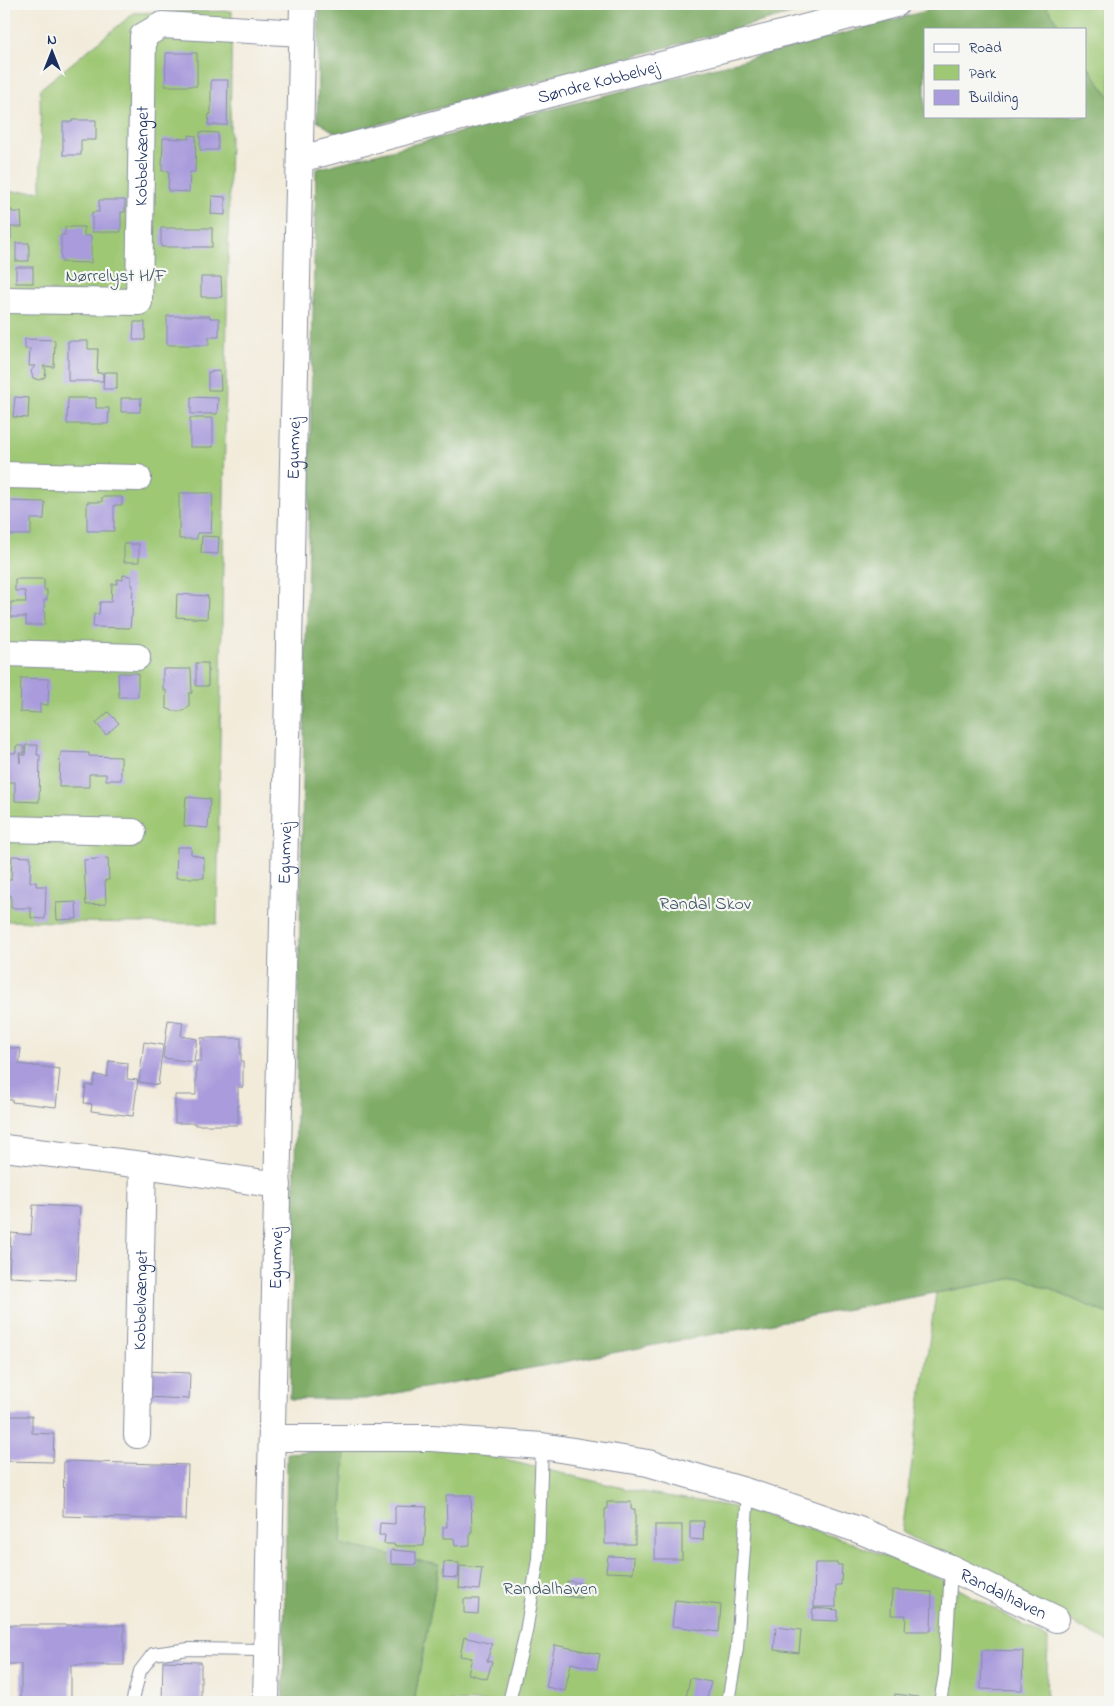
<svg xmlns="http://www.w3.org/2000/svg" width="1114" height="1706" font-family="'Indie Flower',sans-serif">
  <rect width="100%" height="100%" fill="#f6f6f2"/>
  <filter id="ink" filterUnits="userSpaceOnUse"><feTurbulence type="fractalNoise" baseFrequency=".02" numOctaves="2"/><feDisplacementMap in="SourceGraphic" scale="10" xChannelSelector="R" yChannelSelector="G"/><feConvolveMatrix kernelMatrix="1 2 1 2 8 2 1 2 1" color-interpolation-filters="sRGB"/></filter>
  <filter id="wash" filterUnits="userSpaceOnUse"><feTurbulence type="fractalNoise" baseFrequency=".0096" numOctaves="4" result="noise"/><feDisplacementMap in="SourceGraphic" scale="20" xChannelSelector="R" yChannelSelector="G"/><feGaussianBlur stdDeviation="1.12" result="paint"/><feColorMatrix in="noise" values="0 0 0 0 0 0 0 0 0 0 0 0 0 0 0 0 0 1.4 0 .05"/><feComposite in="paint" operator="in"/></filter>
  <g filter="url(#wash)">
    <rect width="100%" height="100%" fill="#f2ebda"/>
    <!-- green -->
    <g fill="#9fc875" stroke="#5d7c6a">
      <polygon points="1045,4 1110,4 1110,98 1085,62 1085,29 1062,29"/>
      <polygon points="232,11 217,924 4,921 4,192 41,191 40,89 134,13"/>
      <polygon points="1021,1277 1110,1315 1110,1643 902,1532 936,1293"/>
      <polygon points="446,1446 636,1491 734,1507 845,1540 943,1580 1048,1639 1046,1702 414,1702 439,1566 341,1544 345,1448"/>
    </g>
    <!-- forest -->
    <g fill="#7fac66" stroke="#4d6e62">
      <polygon points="319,4 828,4 339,135 317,121"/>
      <polygon points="951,4 1045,4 1062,29 925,29 925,116 1085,116 1085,62 1110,98 1110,1315 1021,1277 365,1399 290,1399 316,169 787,49"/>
      <polygon points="345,1448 341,1544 439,1565 414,1702 283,1702 287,1453"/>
    </g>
    <g id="blocks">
      <!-- building -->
      <g fill="#a99bdc">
        <polygon points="166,53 197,53 197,86 165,86"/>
        <polygon points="211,80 228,80 227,125 208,125 209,114 211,114"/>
        <polygon points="72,120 96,120 96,140 81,140 81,155 63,155 63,122 72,122"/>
        <polygon points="200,132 218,133 218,150 200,150"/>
        <polygon points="189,135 196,136 195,172 190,172 189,192 168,191 169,171 162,171 163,138 189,139"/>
        <polygon points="212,196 225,197 225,215 211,214"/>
        <polygon points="99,200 125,200 125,212 121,212 121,232 92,232 92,212 99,212"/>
        <polygon points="4,209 11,209 12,212 21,212 22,227 11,227 11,239 4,239"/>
        <polygon points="65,227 84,227 84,236 91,236 91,263 61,262 61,235 65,235"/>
        <rect x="161" y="228" width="51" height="19"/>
        <rect x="16" y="243" width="13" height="18"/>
        <rect x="16" y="267" width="17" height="16"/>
        <polygon points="201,277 221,277 222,297 201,297"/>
        <polygon points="167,316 210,316 210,318 219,318 219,337 209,337 209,345 167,345"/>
        <polygon points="134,322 145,322 145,340 133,340"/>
        <polygon points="25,339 55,340 54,367 43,366 46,370 45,377 39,380 33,378 31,371 35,366 29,366 30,349 25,349"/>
        <polygon points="68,341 88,341 88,349 98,349 97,373 103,373 103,381 68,381"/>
        <polygon points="220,371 221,390 208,390 208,372"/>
        <polygon points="104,372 117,372 117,389 103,389"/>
        <polygon points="15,397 29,398 28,418 13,417"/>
        <polygon points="191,397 218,398 217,414 191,414"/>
        <polygon points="68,398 96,398 96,408 109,408 108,424 67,424"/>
        <polygon points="121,398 141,398 140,412 121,412"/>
        <rect x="190" y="418" width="23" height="29"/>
        <polygon points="179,493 213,493 211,533 197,533 197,539 179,539"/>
        <polygon points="102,497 122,497 122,505 114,505 114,531 87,531 87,502 102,502"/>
        <polygon points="6,501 45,502 44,519 31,519 31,535 5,535"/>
        <polygon points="202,536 219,537 218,554 201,553"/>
        <rect x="124" y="544" width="15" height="18"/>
        <polygon points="123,575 131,576 131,585 133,585 132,617 131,617 130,628 93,627 94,614 99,614 100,602 111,602 112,584 117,584 117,579 123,580"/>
        <polygon points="15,579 44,579 44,590 47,590 47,600 44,600 45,625 26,625 26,617 11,617 11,602 26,602 25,591 15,591"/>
        <polygon points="177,594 208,596 207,619 176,617"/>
        <rect x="196" y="663" width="12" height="23"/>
        <polygon points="163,669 191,669 192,693 189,693 189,707 183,711 173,711 166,708 166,690 163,690"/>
        <polygon points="118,673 138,673 138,697 119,697"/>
        <polygon points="21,678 49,679 48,705 40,704 40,713 20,712"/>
        <polygon points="108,712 119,723 106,735 96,723"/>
        <polygon points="26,745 38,745 37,755 40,755 39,802 15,801 15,782 4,782 5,753 16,753 16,746 24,746 24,753 19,753 20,763 20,755 25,755"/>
        <polygon points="61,752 89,753 89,756 121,757 121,780 106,780 106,774 89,774 89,787 59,787 60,756 61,756"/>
        <polygon points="186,797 210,799 208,828 184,826"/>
        <polygon points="177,847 191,847 191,854 204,858 204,878 176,878"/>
        <polygon points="12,856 31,857 30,882 36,882 36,886 46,886 45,919 31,918 31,908 11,908 11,895 4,895 4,880 11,880"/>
        <polygon points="108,858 109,880 105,880 106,904 86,905 84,860"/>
        <polygon points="76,902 77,919 57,920 56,903"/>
        <polygon points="168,1020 183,1022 181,1036 197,1039 194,1062 163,1058"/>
        <polygon points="201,1038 241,1038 241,1061 243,1061 243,1087 238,1087 238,1125 195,1125 195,1123 175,1123 175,1095 196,1095 196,1061 201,1061"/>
        <polygon points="144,1042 163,1045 158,1085 139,1082"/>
        <polygon points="4,1047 21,1049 19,1064 60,1069 56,1107 12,1102 12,1100 4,1099"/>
        <polygon points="109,1061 128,1063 127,1079 138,1080 133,1116 91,1111 92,1104 84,1103 86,1085 93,1086 95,1075 107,1077"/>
        <polygon points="33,1205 80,1207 76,1280 9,1277 11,1233 31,1235"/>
        <polygon points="144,1371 190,1373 189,1399 144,1397"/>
        <polygon points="4,1416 32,1416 32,1433 54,1434 53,1462 4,1461"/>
        <polygon points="64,1461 188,1465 186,1520 63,1516"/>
        <polygon points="446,1495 471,1495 472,1532 470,1532 470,1545 455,1546 454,1538 443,1538 443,1527 447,1527"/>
        <polygon points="607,1502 631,1502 631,1509 635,1509 635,1544 605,1544 605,1509 607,1509"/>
        <polygon points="395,1506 427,1507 424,1546 394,1546 394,1544 384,1544 385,1535 379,1535 380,1523 395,1524"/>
        <polygon points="690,1521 704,1521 703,1540 690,1539"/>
        <rect x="655" y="1525" width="27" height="34"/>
        <polygon points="391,1550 416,1552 416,1565 391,1564"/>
        <polygon points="608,1556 634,1557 633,1573 606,1572"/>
        <polygon points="444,1562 459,1563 458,1578 443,1577"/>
        <polygon points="815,1563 837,1563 837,1565 842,1565 841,1585 836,1585 836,1607 814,1607"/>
        <polygon points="460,1566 482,1568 479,1590 459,1588"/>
        <polygon points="567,1581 583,1583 581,1598 565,1596"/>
        <polygon points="892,1590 932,1592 931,1631 905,1631 906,1615 891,1615"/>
        <polygon points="464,1599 479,1599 478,1614 464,1613"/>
        <polygon points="675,1600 721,1605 719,1632 672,1626"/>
        <polygon points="813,1608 838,1610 838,1621 812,1620"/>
        <polygon points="4,1625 124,1625 124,1665 71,1665 71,1702 21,1702 21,1664 4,1664"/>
        <polygon points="776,1627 801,1630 799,1653 774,1650"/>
        <polygon points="464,1637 492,1644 487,1661 492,1662 487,1679 468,1674 472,1658 460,1656"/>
        <polygon points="555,1645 600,1654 597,1669 571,1663 565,1691 546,1687"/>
        <polygon points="982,1650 1023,1651 1022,1690 981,1689"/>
        <polygon points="163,1661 201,1662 201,1702 162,1702"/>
        <polygon points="690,1678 711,1682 706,1702 685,1702"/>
        <polygon points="895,1694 918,1697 918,1702 894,1702"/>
        <polygon points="775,1699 790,1701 790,1702 775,1702"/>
      </g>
    </g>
  </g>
  <g filter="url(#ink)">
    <use href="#blocks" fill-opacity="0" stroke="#868d9c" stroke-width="1"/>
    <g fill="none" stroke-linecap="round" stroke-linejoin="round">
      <!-- service casing -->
      <g stroke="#868d9c" stroke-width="14">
        <g id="service">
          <polyline points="133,1699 140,1671 153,1654 189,1649 268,1650"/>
          <polyline points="509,1702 526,1632 538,1559 542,1446"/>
          <polyline points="728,1702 737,1648 748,1492"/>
          <polyline points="940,1702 945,1674 951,1568"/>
        </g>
      </g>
      <!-- minor casing -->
      <g stroke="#868d9c" stroke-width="28">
        <g id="minor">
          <path id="s1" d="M300 159 896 4"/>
          <path id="s2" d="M4 300 139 302 143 36 162 25 302 33"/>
          <polyline points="4,475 138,478"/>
          <polyline points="4,653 137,657"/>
          <polyline points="4,829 133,832"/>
          <polyline points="4,1148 143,1165 278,1185"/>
          <path id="s3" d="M137 1435 143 1165"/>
          <path id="s4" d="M273 1438H432L542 1446 648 1463 748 1492 859 1530 951 1568 1056 1619"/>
          <path id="s5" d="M266 1702 303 4"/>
        </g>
      </g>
      <!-- service -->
      <use href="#service" stroke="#fff" stroke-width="12"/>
      <!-- minor -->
      <use href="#minor" stroke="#fff" stroke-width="26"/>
    </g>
  </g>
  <g text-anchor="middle" stroke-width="4.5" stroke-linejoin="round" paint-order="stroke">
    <!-- street labels -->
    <g font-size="18" fill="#1b2f5e" stroke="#f6f6f2">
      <text dy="6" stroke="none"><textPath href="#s1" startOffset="308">Søndre Kobbelvej</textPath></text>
      <text dy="6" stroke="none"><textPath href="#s2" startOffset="281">Kobbelvænget</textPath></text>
      <text dy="6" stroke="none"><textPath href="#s5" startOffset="1254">Egumvej</textPath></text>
      <text dy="6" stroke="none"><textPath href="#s5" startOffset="849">Egumvej</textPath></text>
      <text dy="6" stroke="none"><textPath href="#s5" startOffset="444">Egumvej</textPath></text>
      <text dy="6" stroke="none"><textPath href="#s3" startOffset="135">Kobbelvænget</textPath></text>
      <text dy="6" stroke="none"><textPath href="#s4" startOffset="756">Randalhaven</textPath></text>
    </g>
    <!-- park labels -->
    <g font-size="18" fill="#3c5564" stroke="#f6f6f2">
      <text x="116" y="281">Nørrelyst H/F</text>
      <text x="705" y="909">Randal Skov</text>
      <text x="550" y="1594">Randalhaven</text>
    </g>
  </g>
  <!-- margin -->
  <rect width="1114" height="1706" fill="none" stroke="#f6f6f2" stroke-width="20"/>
  <!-- legend -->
  <rect x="924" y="28" width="162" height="90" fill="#f6f6f2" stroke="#9ea6b7"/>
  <rect x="934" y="44" width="25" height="8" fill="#ffffff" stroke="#9ea6b7"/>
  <text x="969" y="52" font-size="15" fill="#1b2f5e">Road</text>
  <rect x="934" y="65" width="25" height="15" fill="#9fc875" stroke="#9ea6b7"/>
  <text x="969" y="78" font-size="15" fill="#1b2f5e">Park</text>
  <rect x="934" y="90" width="25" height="15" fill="#a99bdc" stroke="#9ea6b7"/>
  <text x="969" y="102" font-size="15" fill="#1b2f5e">Building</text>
  <!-- north arrow -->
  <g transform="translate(52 52)" stroke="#f6f6f2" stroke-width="4" paint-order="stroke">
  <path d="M0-4L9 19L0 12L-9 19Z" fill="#1b2f5e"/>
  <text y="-8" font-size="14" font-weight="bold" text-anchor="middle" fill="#1b2f5e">N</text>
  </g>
</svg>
